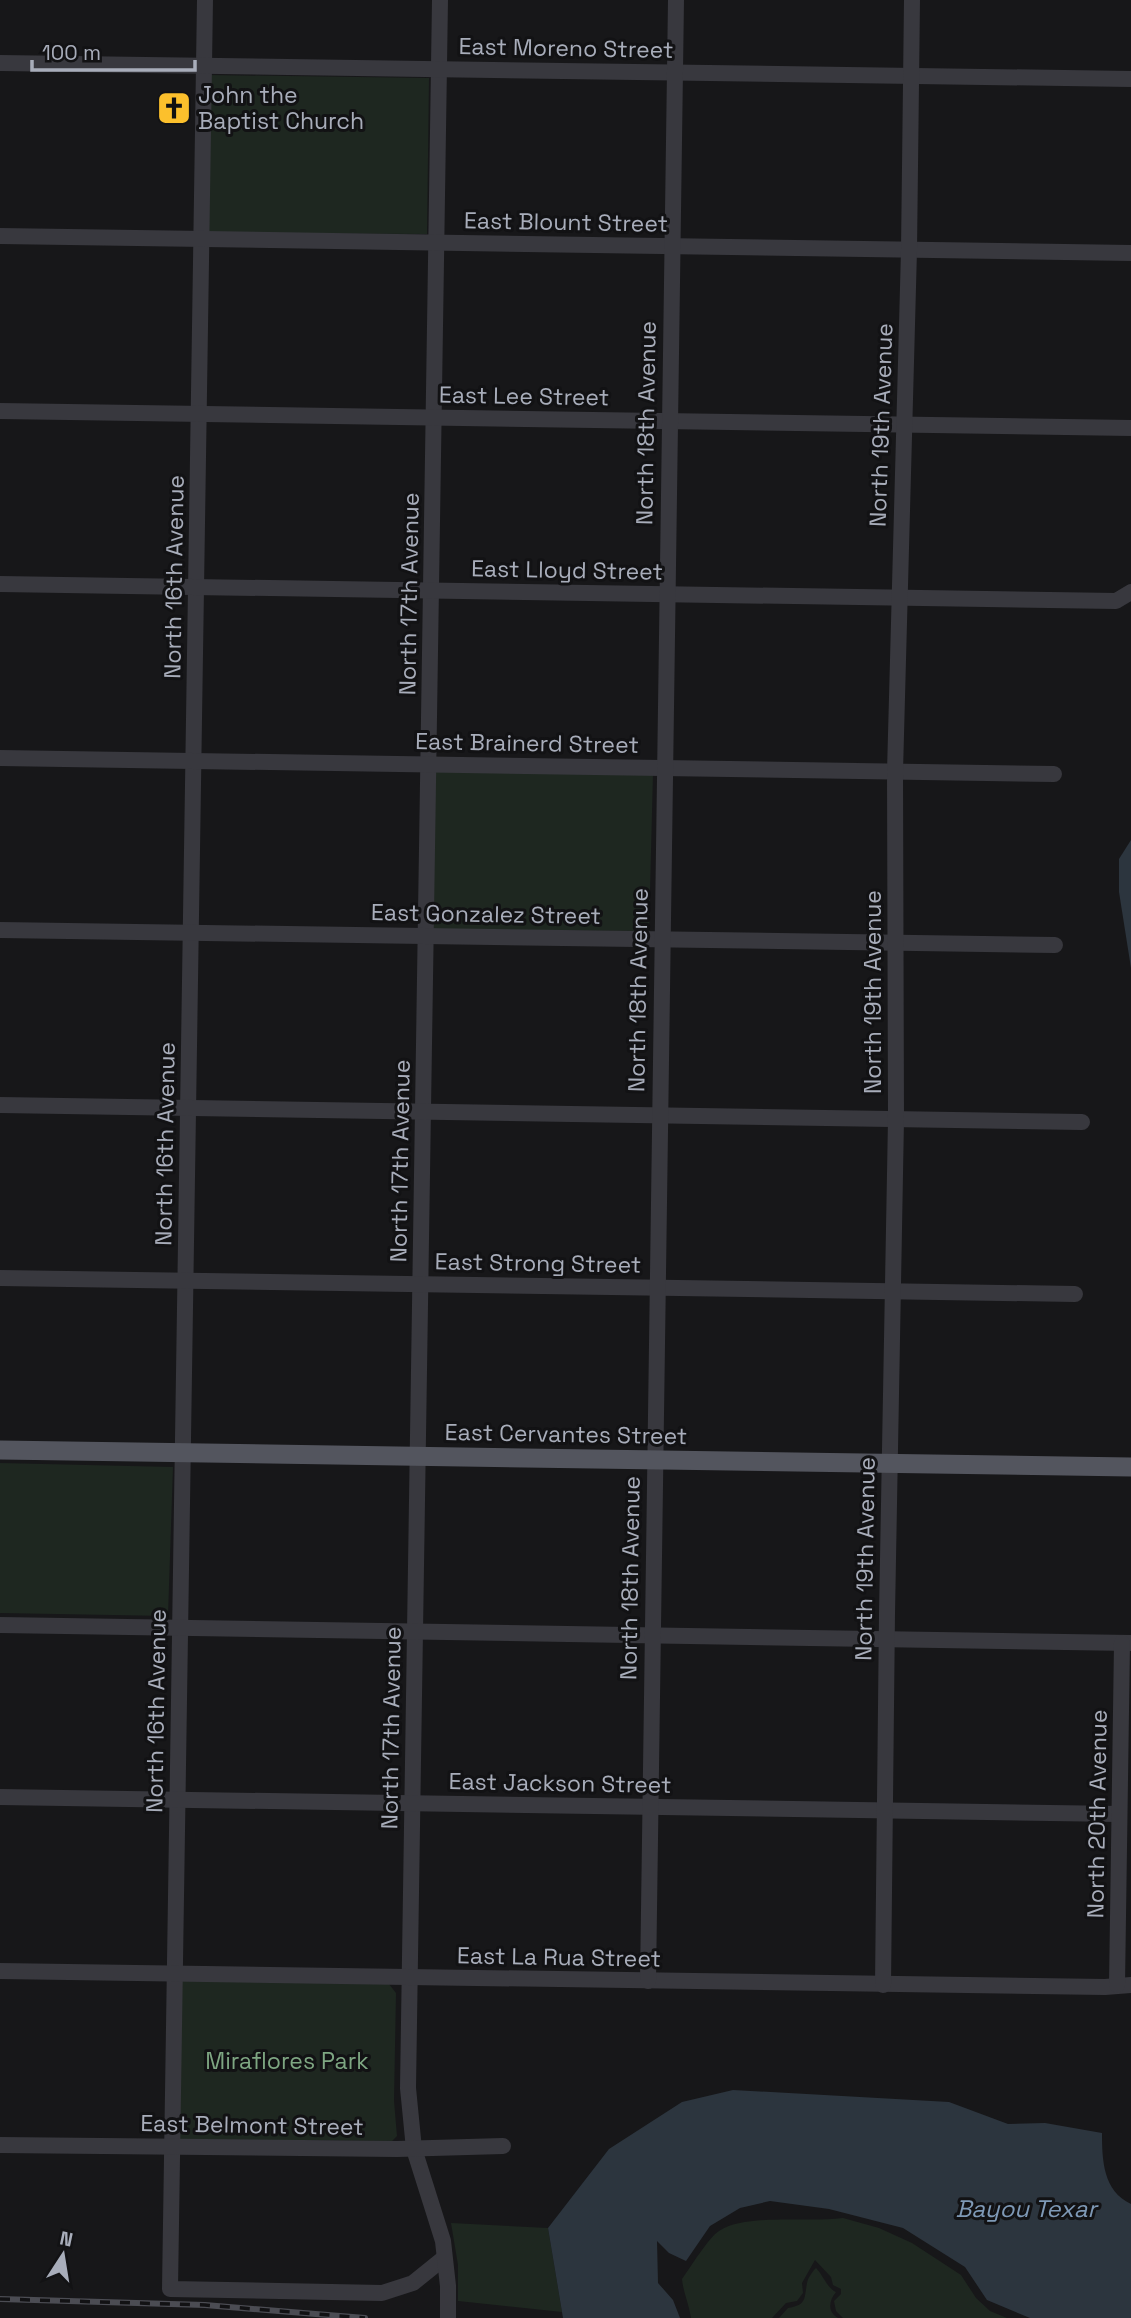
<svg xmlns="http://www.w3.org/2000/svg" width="1131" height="2318" font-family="'Space Grotesk',sans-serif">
  <rect width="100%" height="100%" fill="#171719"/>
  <!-- green -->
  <g fill="#1e2720">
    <polygon points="209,75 429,78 427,234 205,233"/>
    <polygon points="435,769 653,773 649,931 431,930"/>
    <polygon points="0,1463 173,1467 168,1616 0,1613"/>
    <polygon points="180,1981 389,1984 396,1993 394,2101 397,2136 392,2141 176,2139"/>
    <path d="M843 2218 879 2228 912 2243 961 2275 976 2298 990 2311 1007 2318H843L836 2311 834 2301 841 2294V2289L833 2285 831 2277 815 2260 802 2283 803 2293 797 2301 786 2303 772 2318H691C689 2304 683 2292 682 2279 690 2268 709 2237 719 2231 746 2213 809 2223 843 2218Z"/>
    <polygon points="451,2223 548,2228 562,2312 458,2301 458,2265"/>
    <path d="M816 2268C823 2275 827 2288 836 2292 829 2300 827 2312 838 2318H779L788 2308C807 2305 804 2299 807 2283 808 2278 812 2272 816 2268Z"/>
  </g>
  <!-- water -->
  <g fill="#2c353e">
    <polygon points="1131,840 1131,968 1119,892 1119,859"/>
    <path d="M733 2090 949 2102 1008 2124 1045 2123 1102 2133C1102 2160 1103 2191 1131 2204V2318H1030L987 2300 965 2267 903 2228 829 2209 770 2201 740 2208 710 2226 686 2261 669 2253 657 2241 658 2283 673 2300 680 2318H563L548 2228 609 2149 682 2102Z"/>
  </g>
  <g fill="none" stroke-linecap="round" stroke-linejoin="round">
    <!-- minor -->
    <g stroke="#38383e" stroke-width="16">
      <polyline points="205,0 170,2289 382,2293 413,2283 444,2258"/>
      <polyline points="440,0 408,2088 414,2149 443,2241 448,2286 448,2318"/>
      <polyline points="0,63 1131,79"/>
      <polyline points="0,236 1131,253"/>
      <polyline points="0,411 1131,428"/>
      <polyline points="0,584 1116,601 1131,592"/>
      <polyline points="0,758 1054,774"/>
      <polyline points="0,930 1055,945"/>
      <polyline points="0,1105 1082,1122"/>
      <polyline points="0,1278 1075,1294"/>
      <polyline points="0,1625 1131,1643"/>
      <polyline points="0,1797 1119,1814"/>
      <polyline points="0,1971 1105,1987 1131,1985"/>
      <polyline points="648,1981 676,0"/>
      <polyline points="883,1985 887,1614 896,1119 895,772 909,250 912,0"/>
      <polyline points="1117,1985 1122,1643"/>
      <polyline points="0,2145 397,2149 503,2146"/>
    </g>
    <!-- major -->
    <polyline stroke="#53555e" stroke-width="19" points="0,1450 1131,1467"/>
    <!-- rail casing -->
    <g stroke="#4b4c53" stroke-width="6">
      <polyline id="rail" points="0,2299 205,2305 365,2318"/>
    </g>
    <!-- rail -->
    <use href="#rail" stroke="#121214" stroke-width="3.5" stroke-dasharray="10" stroke-linecap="butt"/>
  </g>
  <!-- icons -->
  <defs>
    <g id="church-square" transform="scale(1.75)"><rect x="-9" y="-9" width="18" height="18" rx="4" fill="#fcc02c" stroke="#121214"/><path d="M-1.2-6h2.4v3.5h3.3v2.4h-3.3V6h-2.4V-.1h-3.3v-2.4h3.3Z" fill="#111"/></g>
  </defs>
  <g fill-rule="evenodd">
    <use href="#church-square" x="174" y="108"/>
  </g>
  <g text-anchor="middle" stroke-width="6" stroke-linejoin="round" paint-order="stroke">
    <!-- street labels -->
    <g font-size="23" fill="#a8adba" stroke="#121214">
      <text transform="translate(566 48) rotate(1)" y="8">East Moreno Street</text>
      <text transform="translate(566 222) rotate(1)" y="8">East Blount Street</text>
      <text transform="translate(524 396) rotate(1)" y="8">East Lee Street</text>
      <text transform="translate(646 423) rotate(-89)" y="8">North 18th Avenue</text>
      <text transform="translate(881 425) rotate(-88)" y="8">North 19th Avenue</text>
      <text transform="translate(567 570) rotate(1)" y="8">East Lloyd Street</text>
      <text transform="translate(174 577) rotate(-89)" y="8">North 16th Avenue</text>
      <text transform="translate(409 594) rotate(-89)" y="8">North 17th Avenue</text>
      <text transform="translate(527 743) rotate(1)" y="8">East Brainerd Street</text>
      <text transform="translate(486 914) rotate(1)" y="8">East Gonzalez Street</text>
      <text transform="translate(638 990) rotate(-89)" y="8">North 18th Avenue</text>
      <text transform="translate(873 992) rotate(-90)" y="8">North 19th Avenue</text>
      <text transform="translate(165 1144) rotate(-89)" y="8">North 16th Avenue</text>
      <text transform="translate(400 1161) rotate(-89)" y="8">North 17th Avenue</text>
      <text transform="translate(538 1263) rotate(1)" y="8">East Strong Street</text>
      <text transform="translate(566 1434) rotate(1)" y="8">East Cervantes Street</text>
      <text transform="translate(865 1559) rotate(-89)" y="8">North 19th Avenue</text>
      <text transform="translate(630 1578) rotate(-89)" y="8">North 18th Avenue</text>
      <text transform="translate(156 1711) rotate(-89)" y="8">North 16th Avenue</text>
      <text transform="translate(391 1728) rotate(-89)" y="8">North 17th Avenue</text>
      <text transform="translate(560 1783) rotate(1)" y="8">East Jackson Street</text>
      <text transform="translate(1097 1814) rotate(-89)" y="8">North 20th Avenue</text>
      <text transform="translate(559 1957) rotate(1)" y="8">East La Rua Street</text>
      <text transform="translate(252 2125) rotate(1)" y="8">East Belmont Street</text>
    </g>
    <!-- poi labels -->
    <g font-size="23" fill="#a8adba" stroke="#121214" text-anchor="start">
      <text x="198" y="103">John the<tspan x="198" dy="26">Baptist Church</tspan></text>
    </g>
    <!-- park labels -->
    <g font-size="23" fill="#7ea682" stroke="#121214">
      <text x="287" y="2069">Miraflores Park</text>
    </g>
    <!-- water labels -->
    <g font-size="24" font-style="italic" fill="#7e99b6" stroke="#121214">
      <text x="1026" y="2217">Bayou Texar</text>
    </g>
  </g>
  <!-- north arrow -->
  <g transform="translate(63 2255) rotate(12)" stroke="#121214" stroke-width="5" paint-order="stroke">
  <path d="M0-5L12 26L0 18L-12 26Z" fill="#a8adba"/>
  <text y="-10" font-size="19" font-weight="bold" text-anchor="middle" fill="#a8adba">N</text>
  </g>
  <!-- scale -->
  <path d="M32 60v10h163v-10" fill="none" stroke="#a8adba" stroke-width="3.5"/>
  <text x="42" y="60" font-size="21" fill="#a8adba" stroke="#121214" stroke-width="5" paint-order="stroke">100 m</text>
</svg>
